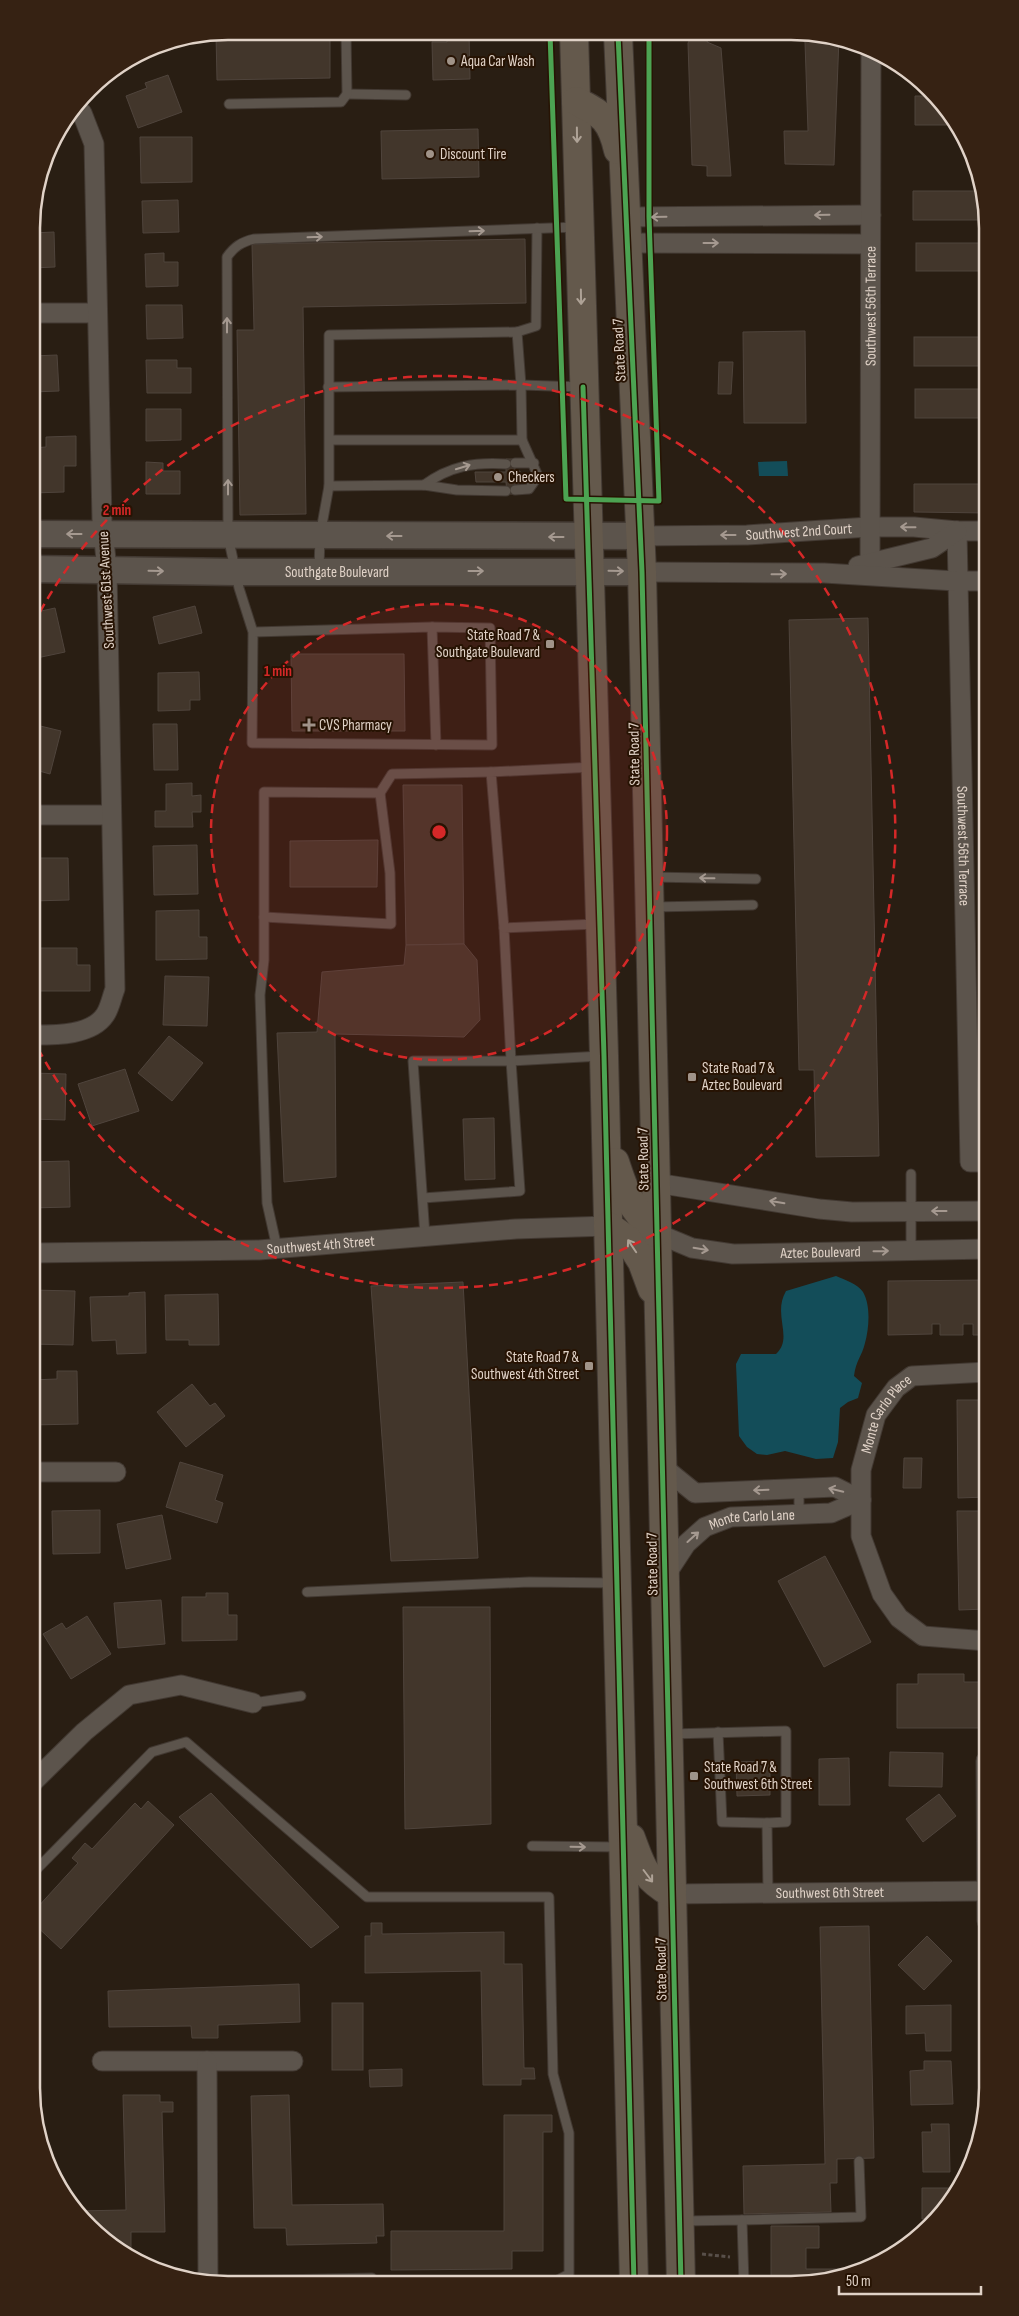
<svg xmlns="http://www.w3.org/2000/svg" width="1019" height="2316" font-family="'Sofia Sans Condensed',sans-serif">
  <rect width="100%" height="100%" fill="#291e13"/>
  <!-- water -->
  <g fill="#134d59">
    <polygon points="787,461 788,476 759,476 758,462"/>
    <path d="M836 1276C845 1280 858 1284 863 1292 871 1306 869 1328 865 1343 862 1356 856 1360 854 1376L862 1383 858 1398 848 1402 840 1408 838 1442 833 1458 816 1459 785 1451 767 1455 757 1454 747 1447 739 1436 736 1364 741 1354H776C794 1338 772 1315 786 1291Z"/>
  </g>
  <!-- building -->
  <g fill="#42362b" stroke="#4f443c">
    <polygon points="228,31 330,32 330,78 217,80 216,34"/>
    <polygon points="447,33 469,33 470,79 433,80 432,42 447,42"/>
    <polygon points="693,34 710,34 707,42 721,48 731,176 707,176 707,166 692,165 688,43"/>
    <polygon points="794,35 829,35 839,38 834,165 785,164 784,131 808,131 805,42"/>
    <polygon points="126,63 115,75 111,72"/>
    <polygon points="168,75 182,112 138,128 126,96 147,88 145,83"/>
    <polygon points="915,96 935,96 955,119 958,125 915,125"/>
    <polygon points="478,129 479,177 382,179 381,131"/>
    <polygon points="140,137 192,137 192,182 141,183"/>
    <polygon points="53,139 53,161 46,162 51,141"/>
    <polygon points="913,191 983,191 987,220 913,220"/>
    <polygon points="178,200 179,232 143,233 142,201"/>
    <polygon points="54,232 55,267 32,268 32,233"/>
    <polygon points="525,239 526,303 303,307 306,514 240,515 237,330 254,330 252,244"/>
    <rect x="916" y="243" width="72" height="28"/>
    <polygon points="164,253 164,262 178,262 178,286 146,287 145,254"/>
    <polygon points="146,305 182,305 183,338 147,339"/>
    <polygon points="805,331 806,423 744,423 743,332"/>
    <rect x="914" y="337" width="74" height="29"/>
    <polygon points="57,355 59,391 32,392 32,356"/>
    <polygon points="146,360 177,360 177,368 191,368 191,393 147,393"/>
    <polygon points="719,362 733,362 731,394 718,394"/>
    <rect x="915" y="389" width="73" height="29"/>
    <polygon points="146,409 181,409 181,440 146,441"/>
    <polygon points="76,436 76,466 64,466 64,492 32,493 32,448 46,447 46,437"/>
    <polygon points="506,459 515,459 515,472 520,471 520,484 515,484 515,494 507,494 506,482 476,482 475,472 506,472"/>
    <polygon points="146,462 163,463 163,471 180,471 180,494 146,494"/>
    <polygon points="914,484 988,484 988,513 914,512"/>
    <polygon points="195,606 202,633 159,644 153,617"/>
    <polygon points="55,608 65,652 32,659 32,613"/>
    <polygon points="868,618 879,1156 816,1157 814,1070 799,1070 789,620"/>
    <polygon points="291,654 404,654 405,731 292,731"/>
    <polygon points="199,672 200,700 190,700 190,710 158,711 158,673"/>
    <polygon points="32,724 61,731 50,774 32,769"/>
    <polygon points="153,724 177,724 178,770 154,770"/>
    <polygon points="192,783 192,796 201,795 201,812 192,812 193,827 155,827 155,811 166,811 166,784"/>
    <polygon points="403,785 462,785 464,944 406,945"/>
    <polygon points="378,840 377,887 290,887 290,841"/>
    <polygon points="197,845 198,894 154,895 153,846"/>
    <polygon points="32,858 68,858 69,900 32,901"/>
    <polygon points="199,910 199,937 207,937 207,959 156,960 156,911"/>
    <polygon points="464,944 477,960 480,1020 464,1037 335,1034 336,1177 284,1182 277,1033 317,1032 322,972 404,965 406,945"/>
    <polygon points="32,948 77,948 77,965 90,965 90,991 32,991"/>
    <polygon points="165,976 209,977 207,1026 163,1025"/>
    <polygon points="169,1036 203,1063 172,1101 138,1073"/>
    <polygon points="125,1069 139,1111 92,1126 78,1084"/>
    <polygon points="31,1073 66,1074 65,1120 31,1119"/>
    <polygon points="494,1118 495,1179 465,1180 463,1119"/>
    <polygon points="69,1161 70,1207 31,1208 31,1162"/>
    <polygon points="988,1280 987,1335 973,1335 973,1324 963,1324 963,1335 940,1335 940,1324 932,1324 932,1334 888,1335 888,1281"/>
    <polygon points="463,1282 478,1558 391,1561 371,1286"/>
    <polygon points="31,1290 75,1291 73,1345 31,1344"/>
    <polygon points="145,1292 146,1353 117,1354 116,1340 92,1341 90,1297 129,1296 129,1293"/>
    <polygon points="218,1294 219,1345 189,1345 189,1340 166,1340 165,1295"/>
    <polygon points="57,1371 77,1371 78,1424 31,1425 31,1380 57,1379"/>
    <polygon points="192,1384 210,1406 215,1403 225,1416 186,1447 157,1412"/>
    <polygon points="957,1400 987,1400 987,1497 958,1498"/>
    <polygon points="904,1458 922,1458 921,1488 903,1488"/>
    <polygon points="180,1462 223,1475 215,1500 223,1503 217,1523 166,1507"/>
    <polygon points="100,1510 100,1553 53,1554 52,1511"/>
    <polygon points="957,1511 987,1511 987,1609 959,1610"/>
    <polygon points="162,1515 171,1559 126,1569 117,1524"/>
    <polygon points="825,1556 871,1642 824,1667 778,1581"/>
    <polygon points="206,1593 228,1593 228,1615 237,1615 237,1640 182,1641 182,1597 206,1597"/>
    <polygon points="161,1600 165,1644 118,1648 114,1603"/>
    <polygon points="403,1607 490,1607 491,1824 405,1829"/>
    <polygon points="87,1616 111,1654 71,1679 43,1634 62,1623 66,1629"/>
    <polygon points="918,1674 964,1674 964,1682 981,1682 981,1674 987,1674 987,1728 897,1728 897,1684 918,1684"/>
    <polygon points="890,1752 943,1753 942,1787 889,1786"/>
    <polygon points="849,1758 850,1805 819,1805 819,1759"/>
    <polygon points="770,1761 770,1795 737,1796 736,1762"/>
    <polygon points="211,1793 339,1927 311,1948 179,1817"/>
    <polygon points="939,1794 956,1816 923,1842 906,1819"/>
    <polygon points="148,1801 174,1825 61,1949 33,1923 41,1914 36,1909 78,1863 72,1858 85,1843 92,1849 135,1803 141,1809"/>
    <polygon points="371,1923 382,1923 382,1934 504,1932 504,1964 522,1964 524,2068 534,2068 535,2079 521,2079 521,2085 483,2085 481,1971 365,1973 365,1936 371,1936"/>
    <polygon points="869,1926 874,2158 837,2159 837,2183 830,2183 831,2212 744,2214 743,2166 825,2164 820,1927"/>
    <polygon points="31,1933 34,1933 35,1968 31,1968"/>
    <polygon points="927,1936 952,1961 924,1990 898,1965"/>
    <polygon points="299,1984 300,2022 218,2025 218,2038 192,2038 191,2026 109,2027 108,1991"/>
    <rect x="332" y="2003" width="31" height="67"/>
    <polygon points="951,2005 951,2051 926,2051 925,2033 906,2034 906,2006"/>
    <polygon points="924,2061 951,2061 953,2104 911,2105 910,2071 924,2070"/>
    <polygon points="402,2069 402,2086 370,2087 369,2070"/>
    <polygon points="123,2095 160,2095 160,2102 173,2102 173,2112 162,2112 165,2232 131,2232 131,2248 117,2249 98,2236 76,2211 126,2210"/>
    <polygon points="289,2095 292,2205 383,2204 384,2236 376,2236 377,2243 287,2245 286,2228 254,2228 251,2096"/>
    <polygon points="504,2115 552,2115 552,2132 543,2132 543,2251 512,2251 512,2269 391,2270 391,2231 504,2231"/>
    <polygon points="931,2124 949,2124 950,2172 923,2172 922,2132 932,2132"/>
    <polygon points="922,2188 955,2188 955,2194 947,2208 931,2223 931,2219 922,2219"/>
    <polygon points="771,2226 819,2226 819,2248 806,2248 806,2269 851,2269 851,2274 842,2278 791,2285 771,2285"/>
  </g>
  <g fill="none" stroke-linecap="round" stroke-linejoin="round">
    <!-- lane casing -->
    <g stroke="#423932" stroke-width="11">
      <g id="lane">
        <polyline points="347,94 406,95"/>
        <polyline points="229,104 341,102 347,94 346,32"/>
        <polyline points="517,332 536,326 537,228"/>
        <polyline points="328,387 521,385 583,387"/>
        <polyline points="515,463 534,463"/>
        <path d="M424 485C450 466 474 462 506 464"/>
        <polyline points="329,486 424,485 457,490 506,491"/>
        <polyline points="515,490 529,489 538,476 522,440"/>
        <polyline points="319,569 320,536 329,486 329,335 517,332 521,385 522,440 330,440"/>
        <polyline points="432,627 436,745"/>
        <path d="M253 632 432 627 490 628 492 745 252 743 253 632 239 588 228 536 227 257C234 247 241 242 254 239L578 227"/>
        <polyline points="651,877 756,879"/>
        <polyline points="653,907 753,905"/>
        <polyline points="264,917 391,924 390,873 380,793"/>
        <polyline points="597,924 504,928 511,1061 601,1056"/>
        <polyline points="504,928 491,772 594,767"/>
        <polyline points="423,1198 520,1191 511,1061 413,1061 425,1236"/>
        <polyline points="277,1248 267,1203 260,995 264,960 264,792 380,793 392,774 491,772"/>
        <polyline points="911,1250 911,1174"/>
        <polyline points="799,1489 799,1515"/>
        <polyline points="307,1592 529,1582 615,1583"/>
        <polyline points="253,1703 301,1696"/>
        <polyline points="718,1732 722,1822 767,1823"/>
        <polyline points="671,1734 786,1731 786,1822 767,1823 768,1893"/>
        <polyline points="532,1846 620,1847"/>
        <polyline points="31,1875 152,1752 186,1742 367,1897 549,1897 553,2074 569,2133 569,2274 552,2283"/>
        <polyline points="742,2220 861,2217 859,2161"/>
        <polyline points="682,2221 742,2220 744,2284"/>
        <polyline points="229,2281 372,2278 375,2282"/>
      </g>
    </g>
    <!-- street casing -->
    <g stroke="#423932" stroke-width="21">
      <g id="street">
        <polyline points="626,217 871,215"/>
        <polyline points="627,243 870,244"/>
        <polyline points="32,313 96,313"/>
        <path id="s1" d="M957 531 970 1162H988"/>
        <path id="s2" d="M640 536 747 535 869 527H914L957 531H988"/>
        <path id="s3" d="M870 564 871 49"/>
        <polyline points="858,566 932,548 957,531"/>
        <polyline points="642,572 824,573 956,581 988,581"/>
        <polyline points="32,815 111,815"/>
        <path d="M31 1035C54 1035 91 1036 105 1015 110 1008 112 996 115 989L107 570 102 520 94 144 82 113 76 109"/>
        <polyline points="656,1183 819,1209 852,1212 988,1211"/>
        <path id="s4" d="M656 1233 692 1248 733 1254 988 1249"/>
        <path id="s5" d="M31 1253 259 1250 516 1229 608 1226"/>
        <polyline points="663,1467 695,1493 835,1487 861,1500"/>
        <polyline points="31,1472 116,1472"/>
        <path id="s6" d="M665 1576 686 1544 705 1527 731 1517 831 1513 861 1500"/>
        <path id="s7" d="M987 1641 923 1636 899 1618 882 1594 861 1536V1470L876 1415 896 1388 912 1376 987 1372"/>
        <polyline points="986,1761 987,1921"/>
        <polyline points="31,1784 84,1732 129,1695 181,1685 253,1703"/>
        <path id="s8" d="M672 1894 987 1891"/>
        <polyline points="102,2061 293,2061"/>
        <polyline points="207,2061 208,2281"/>
      </g>
    </g>
    <!-- secondary casing -->
    <g stroke="#423932" stroke-width="29">
      <g id="secondary">
        <polyline points="32,534 640,536"/>
        <path id="s9" d="M32 569 235 572H642"/>
      </g>
    </g>
    <!-- primary casing -->
    <g stroke="#423932" stroke-width="30">
      <g id="primary">
        <polyline points="574,33 604,1056 634,2284"/>
        <polyline points="618,34 642,572 681,2284"/>
        <path d="M576 101C603 114 611 120 618 150"/>
        <path d="M615 1162C626 1196 630 1206 656 1233"/>
        <polyline points="608,1226 628,1240 642,1262 652,1289"/>
        <path d="M631 1838C642 1867 643 1877 672 1894"/>
      </g>
    </g>
    <!-- path -->
    <g stroke="#584f49" stroke-width="3" stroke-dasharray="4 2.5" stroke-linecap="butt">
      <polyline points="980,817 988,817"/>
      <polyline points="702,2254 730,2257"/>
    </g>
    <!-- lane -->
    <use href="#lane" stroke="#5c544c" stroke-width="9"/>
    <!-- street -->
    <use href="#street" stroke="#5c544c" stroke-width="19"/>
    <!-- secondary -->
    <use href="#secondary" stroke="#5c544c" stroke-width="26"/>
    <!-- primary -->
    <use href="#primary" stroke="#64594c" stroke-width="28"/>
    <!-- cycleway casing -->
    <g stroke="#271303" stroke-width="8">
      <g id="cycleway">
        <polyline points="550,33 566,499 659,501 649,217 649,34"/>
        <polyline points="618,34 642,572 681,2284"/>
        <polyline points="583,387 604,1056 634,2284"/>
      </g>
    </g>
    <!-- cycleway -->
    <use href="#cycleway" stroke="#4ca352" stroke-width="5"/>
  </g>
  <!-- one-way arrows -->
  <defs><path id="oneway-shaft" d="M-6 0H5M1.5-3L5.5 0L1.5 3" fill="none" stroke-width="1.6" stroke-linecap="round" stroke-linejoin="round" transform="scale(1.25)"/></defs>
  <g stroke="#aea296">
    <use href="#oneway-shaft" transform="translate(577 135) rotate(89)"/>
    <use href="#oneway-shaft" transform="translate(581 297) rotate(89)"/>
    <use href="#oneway-shaft" transform="translate(632 1246) rotate(-124)"/>
    <use href="#oneway-shaft" transform="translate(648 1876) rotate(53)"/>
  </g>
  <g stroke="#a59990">
    <use href="#oneway-shaft" transform="translate(822 215) rotate(179)"/>
    <use href="#oneway-shaft" transform="translate(659 217) rotate(179)"/>
    <use href="#oneway-shaft" transform="translate(477 231) rotate(-2)"/>
    <use href="#oneway-shaft" transform="translate(315 237) rotate(-2)"/>
    <use href="#oneway-shaft" transform="translate(711 243)"/>
    <use href="#oneway-shaft" transform="translate(227 325) rotate(-90)"/>
    <use href="#oneway-shaft" transform="translate(463 467) rotate(-17)"/>
    <use href="#oneway-shaft" transform="translate(228 487) rotate(-90)"/>
    <use href="#oneway-shaft" transform="translate(908 527) rotate(-179)"/>
    <use href="#oneway-shaft" transform="translate(74 534) rotate(-180)"/>
    <use href="#oneway-shaft" transform="translate(728 535) rotate(180)"/>
    <use href="#oneway-shaft" transform="translate(394 536) rotate(-180)"/>
    <use href="#oneway-shaft" transform="translate(556 537) rotate(-180)"/>
    <use href="#oneway-shaft" transform="translate(156 571) rotate(1)"/>
    <use href="#oneway-shaft" transform="translate(476 571)"/>
    <use href="#oneway-shaft" transform="translate(616 571) rotate(1)"/>
    <use href="#oneway-shaft" transform="translate(779 574) rotate(-1)"/>
    <use href="#oneway-shaft" transform="translate(707 878) rotate(-179)"/>
    <use href="#oneway-shaft" transform="translate(777 1202) rotate(-171)"/>
    <use href="#oneway-shaft" transform="translate(939 1211) rotate(180)"/>
    <use href="#oneway-shaft" transform="translate(701 1249) rotate(9)"/>
    <use href="#oneway-shaft" transform="translate(881 1251) rotate(-1)"/>
    <use href="#oneway-shaft" transform="translate(761 1490) rotate(178)"/>
    <use href="#oneway-shaft" transform="translate(836 1490) rotate(-166)"/>
    <use href="#oneway-shaft" transform="translate(693 1537) rotate(-42)"/>
    <use href="#oneway-shaft" transform="translate(578 1847) rotate(1)"/>
  </g>
  <!-- distance rings -->
  <circle cx="439" cy="832" r="228" fill="#d62828" fill-opacity=".12"/>
  <g fill="none" stroke="#d62828" stroke-width="2.5" stroke-dasharray="9 6">
    <circle cx="439" cy="832" r="228"/>
    <path d="M33 625A456 456 0 1 1 33 1039"/>
  </g>
  <!-- markers -->
  <g fill="#a09388" stroke="#271303" stroke-width="2">
    <circle cx="451" cy="61" r="5"/>
    <circle cx="430" cy="154" r="5"/>
    <circle cx="498" cy="477" r="5"/>
    <rect x="545" y="639" width="10" height="10" rx="2.5"/>
    <path d="M306.5 717.5h5v5h5v5h-5v5h-5v-5h-5v-5h5z"/>
    <rect x="687" y="1072" width="10" height="10" rx="2.5"/>
    <rect x="584" y="1361" width="10" height="10" rx="2.5"/>
    <rect x="689" y="1771" width="10" height="10" rx="2.5"/>
  </g>
  <g text-anchor="middle" stroke-width="4" stroke-linejoin="round" paint-order="stroke">
    <!-- poi labels -->
    <g font-size="15" fill="#e0d2c7" stroke="#271303" text-anchor="start">
      <text x="461" y="66">Aqua Car Wash</text>
      <text x="440" y="159">Discount Tire</text>
      <text x="508" y="482">Checkers</text>
      <text x="540" y="640" text-anchor="end">State Road 7 &amp;<tspan x="540" dy="17">Southgate Boulevard</tspan></text>
      <text x="319" y="730">CVS Pharmacy</text>
      <text x="702" y="1073">State Road 7 &amp;<tspan x="702" dy="17">Aztec Boulevard</tspan></text>
      <text x="579" y="1362" text-anchor="end">State Road 7 &amp;<tspan x="579" dy="17">Southwest 4th Street</tspan></text>
      <text x="704" y="1772">State Road 7 &amp;<tspan x="704" dy="17">Southwest 6th Street</tspan></text>
    </g>
    <!-- street labels -->
    <g font-size="15" fill="#e0d2c7" stroke="#271303">
      <text dy="5" stroke="none"><textPath href="#s3" startOffset="258">Southwest 56th Terrace</textPath></text>
      <text transform="translate(619 350) rotate(-93)" y="5">State Road 7</text>
      <text dy="5" stroke="none"><textPath href="#s2" startOffset="159">Southwest 2nd Court</textPath></text>
      <text dy="5" stroke="none"><textPath href="#s9" startOffset="305">Southgate Boulevard</textPath></text>
      <text transform="translate(106 590) rotate(-93)" y="5">Southwest 61st Avenue</text>
      <text transform="translate(634 754) rotate(-91)" y="5">State Road 7</text>
      <text dy="5" stroke="none"><textPath href="#s1" startOffset="315">Southwest 56th Terrace</textPath></text>
      <text transform="translate(643 1159) rotate(-91)" y="5">State Road 7</text>
      <text dy="5" stroke="none"><textPath href="#s5" startOffset="290">Southwest 4th Street</textPath></text>
      <text dy="5" stroke="none"><textPath href="#s4" startOffset="168">Aztec Boulevard</textPath></text>
      <text dy="5" stroke="none"><textPath href="#s7" startOffset="314">Monte Carlo Place</textPath></text>
      <text dy="5" stroke="none"><textPath href="#s6" startOffset="112">Monte Carlo Lane</textPath></text>
      <text transform="translate(652 1564) rotate(-91)" y="5">State Road 7</text>
      <text dy="5" stroke="none"><textPath href="#s8" startOffset="158">Southwest 6th Street</textPath></text>
      <text transform="translate(661 1969) rotate(-91)" y="5">State Road 7</text>
    </g>
  </g>
  <!-- crop -->
  <path d="M0 0H1019V2316H0ZM228 40H791A188 188 0 0 1 979 228V2088A188 188 0 0 1 791 2276H228A188 188 0 0 1 40 2088V228A188 188 0 0 1 228 40Z" fill="#362213" fill-rule="evenodd"/>
  <path fill="none" stroke="#e0d2c7" stroke-width="2.5" d="M228 40H791A188 188 0 0 1 979 228V2088A188 188 0 0 1 791 2276H228A188 188 0 0 1 40 2088V228A188 188 0 0 1 228 40Z"/>
  <circle cx="439" cy="832" r="8" fill="#d62828" stroke="#271303" stroke-width="2.5"/>
  <g font-size="15" text-anchor="middle" font-weight="bold" fill="#d62828" stroke="#271303" stroke-width="4" stroke-linejoin="round" paint-order="stroke">
    <text x="117" y="515">2 min</text>
    <text x="278" y="676">1 min</text>
  </g>
  <!-- scale -->
  <path d="M839 2286v8h142v-8" fill="none" stroke="#e0d2c7" stroke-width="2.5"/>
  <text x="846" y="2286" font-size="15" fill="#e0d2c7" stroke="#271303" stroke-width="4" paint-order="stroke">50 m</text>
</svg>
